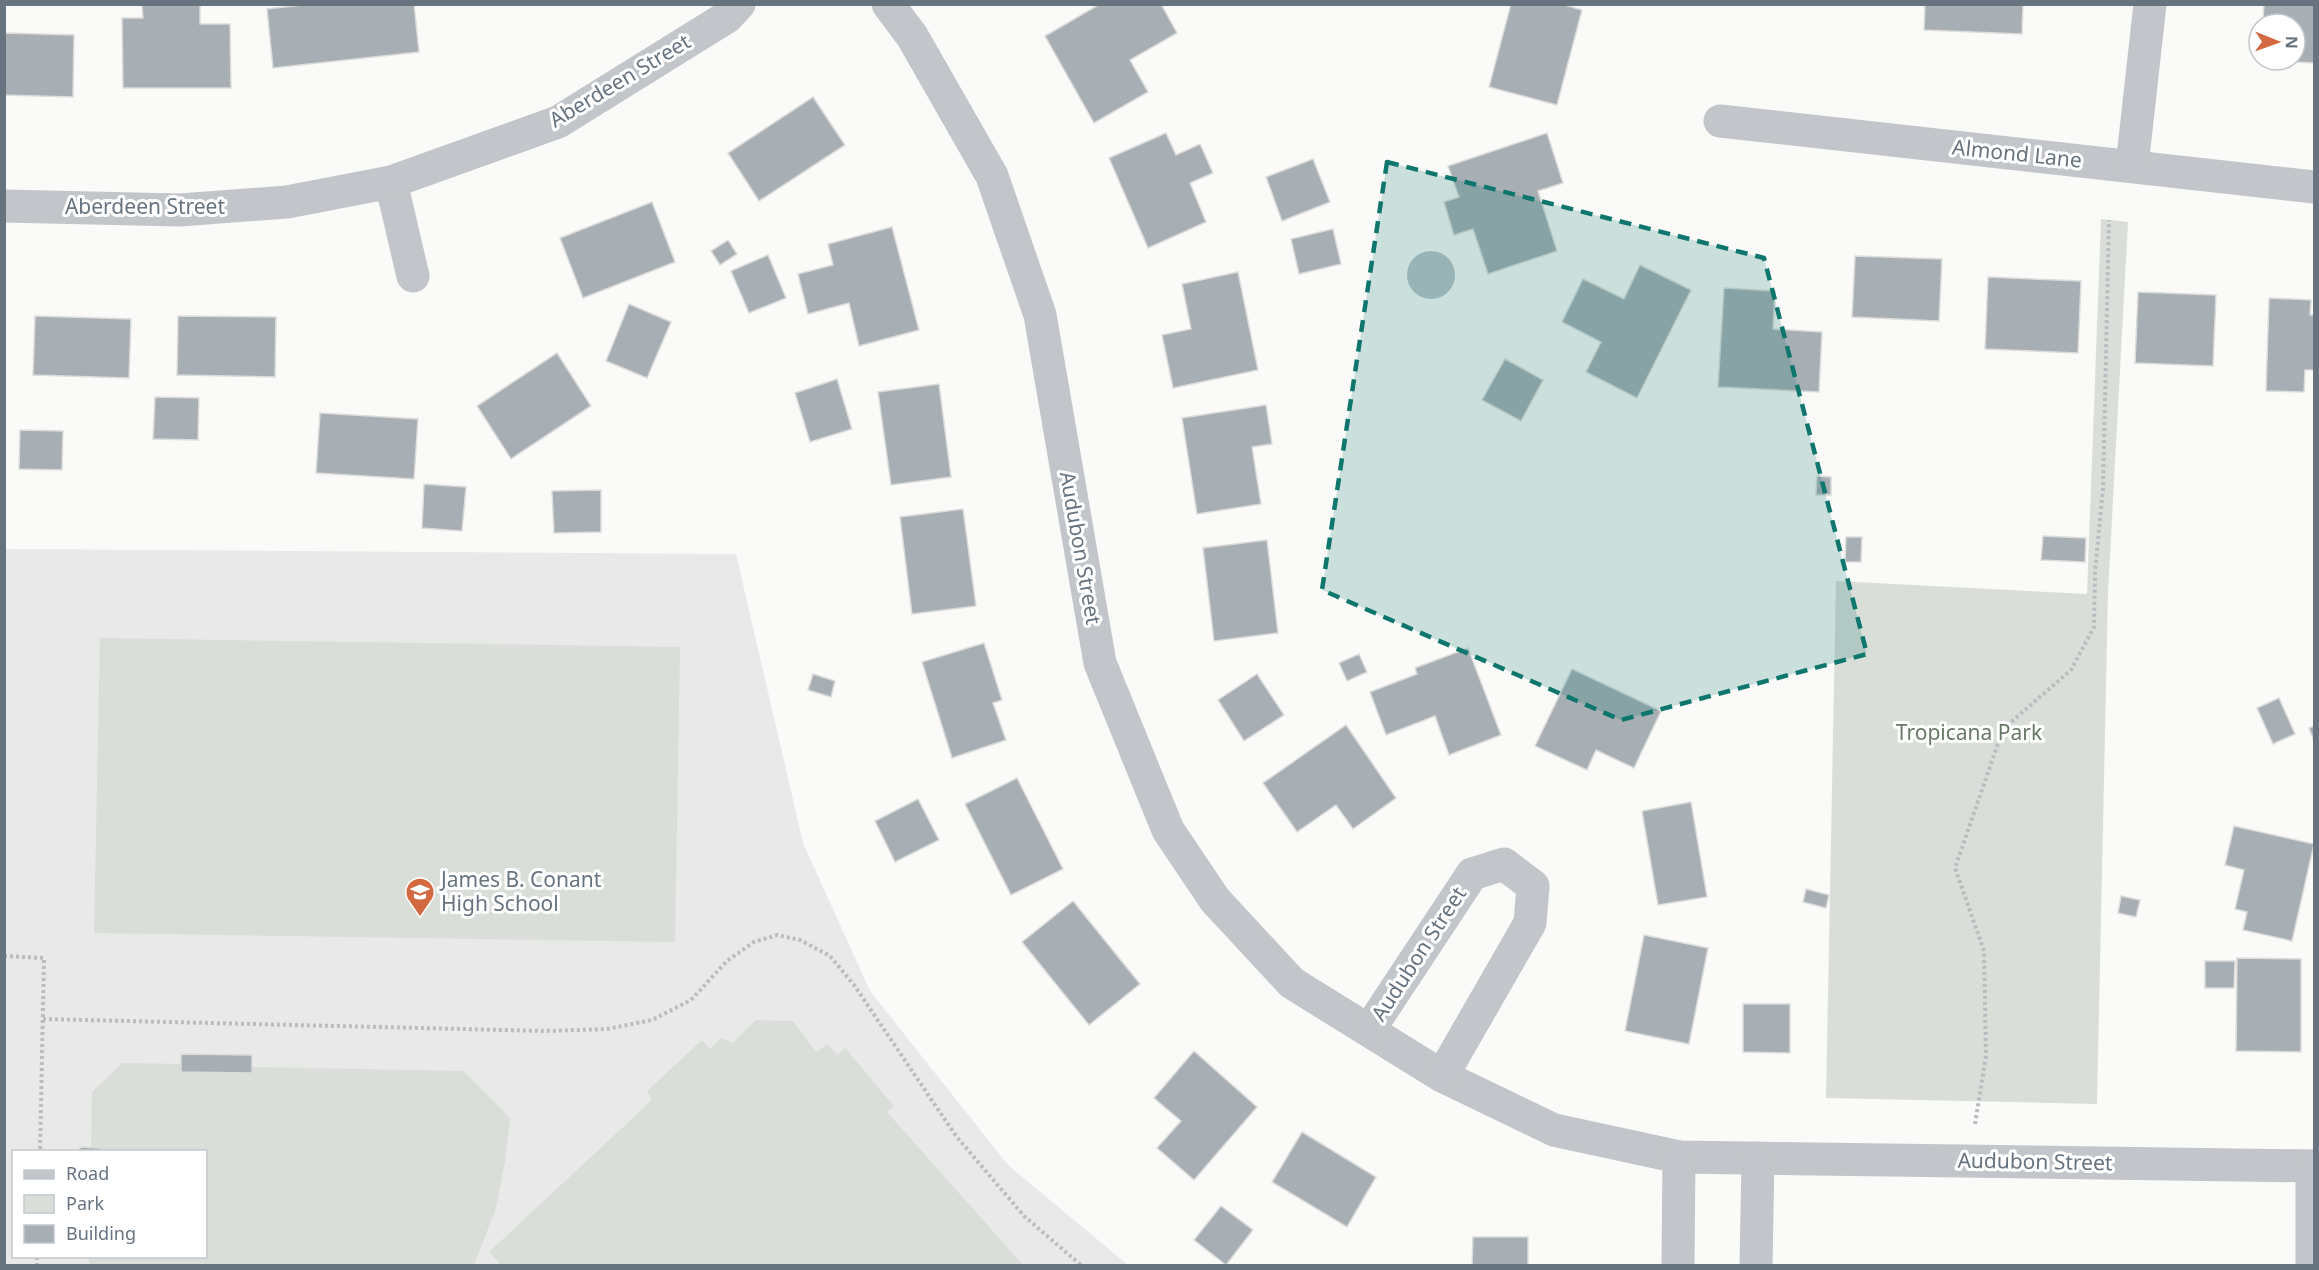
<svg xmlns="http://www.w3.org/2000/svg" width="2319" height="1270" font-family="'Noto Sans',sans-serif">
  <rect width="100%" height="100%" fill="#fafaf8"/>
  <!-- built -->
  <path fill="#e8e9e8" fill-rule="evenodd" d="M5 549 736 554 803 843 870 991 1008 1165 1128 1265 5 1266ZM14 1152H206V1256H14Z"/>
  <!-- green -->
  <g fill="#daded8">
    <polygon points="2101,219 2128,222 2108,593 2097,1104 1826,1098 1836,581 2087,594"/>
    <polygon points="100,638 680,647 675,942 94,933"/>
    <polygon points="756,1020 793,1021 816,1052 828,1044 838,1055 845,1048 894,1106 887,1112 1023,1265 502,1266 489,1252 652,1100 647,1091 702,1040 710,1049 721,1038 733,1043"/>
    <polygon points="122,1063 181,1064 181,1072 252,1067 463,1071 510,1118 505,1162 496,1208 474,1265 89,1266 89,1257 206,1256 206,1152 100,1152 100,1148 91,1148 92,1092"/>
  </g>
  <!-- water -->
  <circle fill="#bbc3c8" cx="1431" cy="275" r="24"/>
  <!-- building -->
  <g fill="#a7aeb4" stroke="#dcdcda" stroke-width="1.5">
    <polygon points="142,4 200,4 200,24 230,24 231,88 123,88 122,18 143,18"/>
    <polygon points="312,4 414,4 419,52 273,68 267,9"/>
    <polygon points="1100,4 1161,4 1177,33 1130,60 1148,92 1094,123 1045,36"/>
    <polygon points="1511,4 1561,4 1582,10 1557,105 1489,87"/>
    <polygon points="1925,4 2023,4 2022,34 1924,30"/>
    <polygon points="2264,4 2314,4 2314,63 2275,61 2295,60 2295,24 2277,24 2277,20 2263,20"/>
    <polygon points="4,33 74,35 73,97 4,95"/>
    <polygon points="813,97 845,145 759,201 728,153"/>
    <polygon points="1166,133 1176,155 1200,144 1213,173 1190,183 1206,222 1148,248 1109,158"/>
    <polygon points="1547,133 1563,183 1538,191 1557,251 1488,274 1473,229 1454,235 1444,202 1459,197 1448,166"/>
    <polygon points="1313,159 1330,202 1282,221 1266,177"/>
    <polygon points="652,202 675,262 583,298 560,238"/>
    <polygon points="892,227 919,330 859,346 849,303 808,314 798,274 833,265 828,244"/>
    <polygon points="1333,229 1341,264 1299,274 1291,239"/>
    <polygon points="728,240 737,254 720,265 711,251"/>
    <polygon points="768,255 786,298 749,313 731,271"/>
    <polygon points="1855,256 1942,259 1939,321 1852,317"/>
    <polygon points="1640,265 1691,290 1637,398 1586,372 1601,342 1562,322 1583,279 1624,299"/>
    <polygon points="1238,272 1258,370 1173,388 1162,335 1191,329 1182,284"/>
    <polygon points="1988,277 2081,281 2078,353 1985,349"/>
    <polygon points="1724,288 1775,291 1773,329 1822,332 1819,392 1718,387"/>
    <polygon points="2138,292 2216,295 2213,366 2135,363"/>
    <polygon points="2269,298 2311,300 2310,315 2314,315 2314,370 2305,370 2304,392 2266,391"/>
    <polygon points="629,304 671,322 647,378 606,361"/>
    <polygon points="35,316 131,319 129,378 33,375"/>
    <polygon points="178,316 276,317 275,377 177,375"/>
    <polygon points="557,353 591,406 511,459 477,406"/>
    <polygon points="1505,359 1543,380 1521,421 1482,400"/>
    <polygon points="837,379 852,429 810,442 795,393"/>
    <polygon points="939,384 951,477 891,485 878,392"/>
    <polygon points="155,397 199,398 198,440 153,439"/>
    <polygon points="1266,405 1272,444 1252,447 1261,504 1197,514 1182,418"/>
    <polygon points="320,413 418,419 414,479 316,473"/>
    <polygon points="20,430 63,431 62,470 19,469"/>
    <polygon points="1817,476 1831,477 1831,495 1816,495"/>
    <polygon points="424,484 466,487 462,531 422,528"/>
    <polygon points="601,490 601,532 554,533 552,491"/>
    <polygon points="963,509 976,606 912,614 900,517"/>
    <polygon points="2043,536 2086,538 2085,562 2041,560"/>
    <polygon points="1846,537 1862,537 1861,562 1845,562"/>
    <polygon points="1267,540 1278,633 1214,641 1203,548"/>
    <polygon points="984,643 1002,700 993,703 1006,740 952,758 922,662"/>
    <polygon points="1468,648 1501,735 1449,755 1435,716 1386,735 1370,692 1417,674 1415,668"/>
    <polygon points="1359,654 1367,672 1347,681 1339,663"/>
    <polygon points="1572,669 1661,711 1634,768 1596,750 1587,770 1535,746"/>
    <polygon points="813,674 835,681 831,697 808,690"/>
    <polygon points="1257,674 1284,715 1244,741 1218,700"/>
    <polygon points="2279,698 2295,734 2273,744 2257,708"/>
    <polygon points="1346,725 1396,798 1353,829 1336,805 1297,832 1263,783"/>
    <polygon points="2314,726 2314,741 2309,728"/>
    <polygon points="1017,778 1063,869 1011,895 965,804"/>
    <polygon points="918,799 939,840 895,862 875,821"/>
    <polygon points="1691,802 1707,897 1658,905 1642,811"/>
    <polygon points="2234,826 2314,844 2292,941 2243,930 2247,912 2235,909 2244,870 2225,865"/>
    <polygon points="1806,889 1829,895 1826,908 1803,902"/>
    <polygon points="2121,896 2140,900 2136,917 2118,913"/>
    <polygon points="1073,901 1140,984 1089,1025 1022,942"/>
    <polygon points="1644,935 1708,948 1689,1044 1625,1031"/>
    <polygon points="2237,958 2301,959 2301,1052 2236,1051"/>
    <polygon points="2205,961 2235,961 2234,988 2205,988"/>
    <polygon points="1743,1004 1790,1004 1790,1053 1743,1052"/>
    <polygon points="1194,1051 1257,1107 1194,1180 1157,1148 1181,1121 1154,1098"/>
    <polygon points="181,1054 252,1055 252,1073 181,1072"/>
    <polygon points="1302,1132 1376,1177 1347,1227 1272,1182"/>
    <polygon points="80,1147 100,1148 100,1152 80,1152"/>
    <polygon points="1221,1206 1253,1230 1226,1265 1194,1240"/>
    <polygon points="1473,1237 1528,1237 1528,1266 1472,1266"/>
  </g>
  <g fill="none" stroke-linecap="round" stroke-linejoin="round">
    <!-- path -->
    <g stroke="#babdc0" stroke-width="4" stroke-dasharray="3 3" stroke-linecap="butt">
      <polyline points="4,956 44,958 40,1152"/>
      <polyline points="43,1019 546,1031 607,1029 652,1020 691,1000 727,961 754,942 777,935 800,940 830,956 854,985 956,1136 1024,1216 1082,1266"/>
      <polyline points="1975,1124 1986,1056 1984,951 1955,868 2003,729 2071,670 2094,627 2095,572 2103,488 2109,220"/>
      <polyline points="37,1266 37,1256"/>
    </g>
    <!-- minor -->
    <g stroke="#c2c5c9" stroke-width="33">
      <polyline points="888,4 912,36 992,176 1040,315 1100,663 1168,830 1215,900 1292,983 1442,1076 1554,1130 1679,1157 2314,1166"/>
      <polyline points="1720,121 2314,187"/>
      <polyline points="2132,166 2150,4"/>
      <polyline points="391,182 413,276"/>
      <polyline points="4,206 180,210 287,202 391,182 558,122 727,17 739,4"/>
      <polyline points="1369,1030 1472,874 1504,864 1533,886 1530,923 1442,1076"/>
      <polyline points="1678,1266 1679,1157"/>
      <polyline points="1756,1266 1758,1158"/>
      <polyline points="2312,1266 2312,1166"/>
    </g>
  </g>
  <!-- marked area -->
  <path fill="#0f766e" fill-opacity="0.2" stroke="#0f766e" stroke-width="4.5" stroke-dasharray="12 8" stroke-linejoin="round" d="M1387 162 1764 258 1867 654 1621 720 1322 590Z"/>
  <!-- icons -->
  <defs>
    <g id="school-pin" transform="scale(1.5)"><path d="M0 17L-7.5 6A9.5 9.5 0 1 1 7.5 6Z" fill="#d26940" stroke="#fff"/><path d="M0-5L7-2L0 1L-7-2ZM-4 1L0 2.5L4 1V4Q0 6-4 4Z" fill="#fff"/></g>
  </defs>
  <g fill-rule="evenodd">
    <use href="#school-pin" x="420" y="892"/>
  </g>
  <g text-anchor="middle" stroke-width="6" stroke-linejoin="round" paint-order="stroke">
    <!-- street labels -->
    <g font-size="21" fill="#677480" stroke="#fff">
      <text transform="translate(620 81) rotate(-31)" y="7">Aberdeen Street</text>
      <text transform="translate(2017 154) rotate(6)" y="7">Almond Lane</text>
      <text x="145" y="214">Aberdeen Street</text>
      <text transform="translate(1080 548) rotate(80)" y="7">Audubon Street</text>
      <text transform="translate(1419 954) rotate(-57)" y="7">Audubon Street</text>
      <text transform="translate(2035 1162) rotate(1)" y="7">Audubon Street</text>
    </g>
    <!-- park labels -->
    <g font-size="21" fill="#687966" stroke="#fff">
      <text x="1969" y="740">Tropicana Park</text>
    </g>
    <!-- poi labels -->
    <g font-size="21" fill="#677480" stroke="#fff" text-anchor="start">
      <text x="441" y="887">James B. Conant<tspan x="441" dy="24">High School</tspan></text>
    </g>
  </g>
  <!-- border -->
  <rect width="2319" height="1270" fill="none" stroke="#677480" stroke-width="12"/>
  <!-- legend -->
  <rect x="12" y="1150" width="195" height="108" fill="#ffffff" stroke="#c2c7cc" stroke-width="1.5"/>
  <rect x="24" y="1170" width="30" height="9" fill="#c2c5c9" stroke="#c2c7cc" stroke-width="1.5"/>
  <text x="66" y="1180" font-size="18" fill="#677480">Road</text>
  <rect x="24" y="1195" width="30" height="18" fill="#daded8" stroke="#c2c7cc" stroke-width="1.5"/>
  <text x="66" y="1210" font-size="18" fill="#677480">Park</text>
  <rect x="24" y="1225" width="30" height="18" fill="#a7aeb4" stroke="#c2c7cc" stroke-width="1.5"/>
  <text x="66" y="1240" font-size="18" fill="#677480">Building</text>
  <!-- north arrow -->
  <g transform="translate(2277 42) rotate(91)"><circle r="28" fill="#ffffff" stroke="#c2c7cc" stroke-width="1.5"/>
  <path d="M0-4.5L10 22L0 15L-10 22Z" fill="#d26940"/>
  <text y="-9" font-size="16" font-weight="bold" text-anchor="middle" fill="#677480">N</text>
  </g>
</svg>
